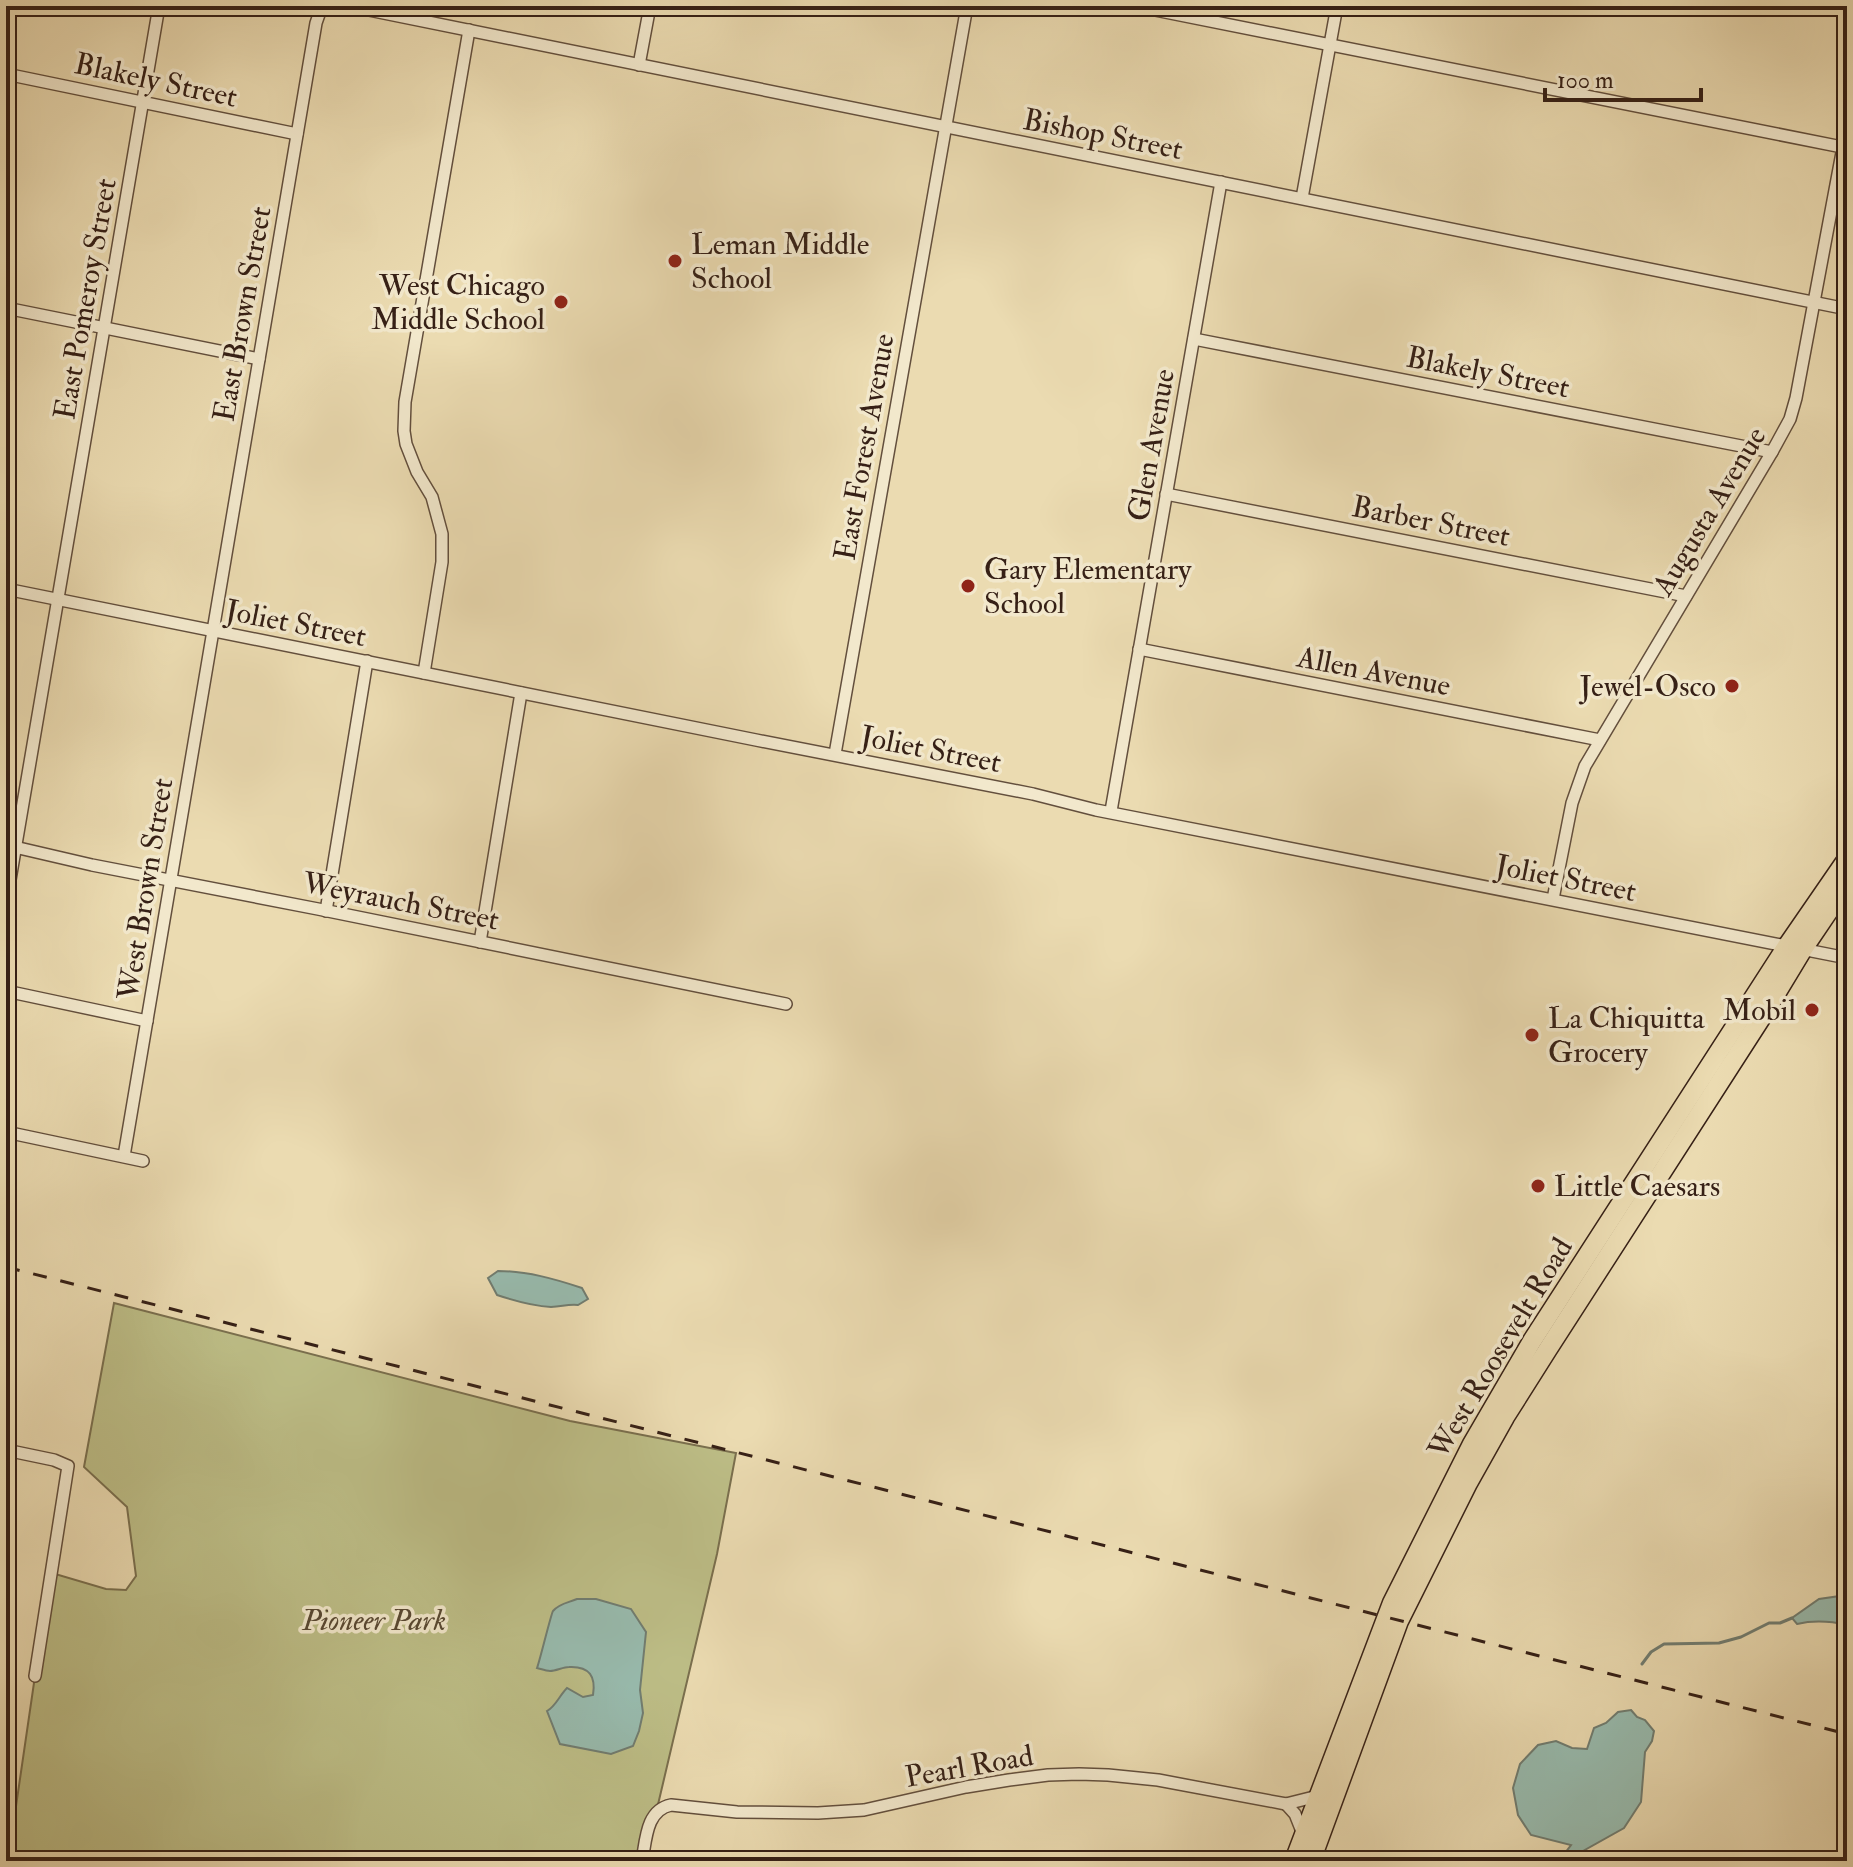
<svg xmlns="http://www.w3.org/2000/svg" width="1853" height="1867" font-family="'IM FELL Double Pica',serif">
  <rect width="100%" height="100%" fill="#ebdbb1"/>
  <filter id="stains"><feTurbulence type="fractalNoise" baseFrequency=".0025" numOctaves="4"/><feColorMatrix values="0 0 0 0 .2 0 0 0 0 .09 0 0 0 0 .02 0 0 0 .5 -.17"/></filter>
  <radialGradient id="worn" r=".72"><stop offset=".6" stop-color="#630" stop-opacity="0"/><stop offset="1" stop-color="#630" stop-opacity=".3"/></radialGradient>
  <!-- green -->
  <polygon fill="#bdbe87" stroke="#7a6f4e" stroke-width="2" points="114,1303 570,1421 736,1453 717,1554 656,1813 647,1861 8,1861 35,1676 52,1573 106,1589 126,1590 136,1576 127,1507 84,1467"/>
  <!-- water -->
  <g fill="#98bbae" stroke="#717d71" stroke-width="2">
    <path d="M498 1271C527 1271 555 1279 582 1288L588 1299 578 1305C566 1304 562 1307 551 1307 532 1306 515 1301 497 1295L488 1278Z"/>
    <path d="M1847 1595V1625C1830 1621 1814 1620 1797 1624L1792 1618 1819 1599Z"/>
    <path d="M577 1599H596L631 1609 646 1632 640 1690 643 1713 639 1731 633 1746 611 1754 560 1744 547 1711C556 1706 559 1696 567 1688L583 1697 593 1695C596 1677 590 1666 569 1667 563 1667 556 1671 550 1671 546 1671 541 1669 537 1668 540 1660 551 1614 553 1611 560 1603 568 1603 577 1599Z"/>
    <polygon points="1631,1710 1637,1717 1645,1720 1654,1731 1652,1741 1645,1752 1641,1802 1624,1828 1565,1861 1559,1861 1571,1845 1531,1835 1518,1815 1513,1788 1520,1764 1538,1745 1556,1741 1572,1748 1587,1749 1594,1728 1606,1723 1618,1712"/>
  </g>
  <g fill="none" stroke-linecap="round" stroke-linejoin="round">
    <!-- stream -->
    <polyline stroke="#717d71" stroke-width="3" points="1642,1664 1651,1652 1664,1644 1719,1643 1741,1637 1769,1623 1780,1623 1792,1618"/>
    <!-- street casing -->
    <g stroke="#634f3d" stroke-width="14">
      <g id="street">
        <polyline points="349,6 1847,309"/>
        <polyline points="1135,6 1847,148"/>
        <polyline points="639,65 650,6"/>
        <polyline points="6,74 297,134"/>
        <polyline points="1302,198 1337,6"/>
        <polyline points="6,308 259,359"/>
        <polyline points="1194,339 1772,452"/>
        <polyline points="1166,494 1686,596"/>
        <polyline points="6,589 756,740 1033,794 1096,810 1847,958"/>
        <polyline points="1139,649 1600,740"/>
        <polyline points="424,673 442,562 442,534 432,497 417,472 406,444 404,431 405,402 469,30"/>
        <polyline points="835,754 967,6"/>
        <polyline points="1111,811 1221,182"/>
        <polyline points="6,845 92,865 318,909 786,1004"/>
        <polyline points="1553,899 1572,803 1585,766 1772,452 1790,419 1796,398 1847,126"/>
        <polyline points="6,903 159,6"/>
        <polyline points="326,911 367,661"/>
        <polyline points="480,942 521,693"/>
        <polyline points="6,991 147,1021"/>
        <polyline points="6,1132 143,1161"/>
        <polyline points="124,1156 316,23 322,6"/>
        <polyline points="6,1450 54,1460 68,1466 35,1676"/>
        <polyline points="1286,1804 1295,1814 1303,1834"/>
        <path d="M642 1861C646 1840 646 1810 671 1805L737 1812 818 1813 864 1810 966 1787 1009 1780 1048 1775 1079 1774 1108 1775 1158 1780 1286 1804 1318 1796"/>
      </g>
    </g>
    <!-- primary casing -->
    <g stroke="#362016" stroke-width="21">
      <g id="primary">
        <polyline points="1294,1861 1392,1603 1472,1444 1532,1341 1787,946 1847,859"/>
        <polyline points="1311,1861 1399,1621 1468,1483 1505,1417 1548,1349 1765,1012 1803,949 1847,884"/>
      </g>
    </g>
    <!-- street -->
    <use href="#street" stroke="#f2e8cc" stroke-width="11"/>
    <!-- primary -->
    <use href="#primary" stroke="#ebdbb1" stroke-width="18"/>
    <!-- rail -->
    <polyline stroke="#362016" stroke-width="3" stroke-dasharray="14 14" stroke-linecap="butt" points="6,1267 1847,1734"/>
  </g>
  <!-- markers -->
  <g fill="#8f2418" stroke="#f2e8cc" stroke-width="3">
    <circle cx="675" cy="261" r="8"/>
    <circle cx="561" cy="302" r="8"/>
    <circle cx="968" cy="586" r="8"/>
    <circle cx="1732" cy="686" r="8"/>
    <circle cx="1812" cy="1010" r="8"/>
    <circle cx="1532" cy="1035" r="8"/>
    <circle cx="1538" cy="1186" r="8"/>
  </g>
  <g text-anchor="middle" stroke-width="7" stroke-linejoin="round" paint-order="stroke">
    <!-- street labels -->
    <g font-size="30" fill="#362016" stroke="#f2e8cc">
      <text transform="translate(156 80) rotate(12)" y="10">Blakely Street</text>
      <text transform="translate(1103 134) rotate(11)" y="10">Bishop Street</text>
      <text transform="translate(85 299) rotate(-80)" y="10">East Pomeroy Street</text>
      <text transform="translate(242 314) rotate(-80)" y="10">East Brown Street</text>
      <text transform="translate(1488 372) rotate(11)" y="10">Blakely Street</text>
      <text transform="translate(1151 445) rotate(-80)" y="10">Glen Avenue</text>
      <text transform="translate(864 447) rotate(-80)" y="10">East Forest Avenue</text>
      <text transform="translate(1709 511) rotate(-59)" y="10">Augusta Avenue</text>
      <text transform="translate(1431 521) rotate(11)" y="10">Barber Street</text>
      <text transform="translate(296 623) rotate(11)" y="10">Joliet Street</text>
      <text transform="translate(1374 671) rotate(11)" y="10">Allen Avenue</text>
      <text transform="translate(931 749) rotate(11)" y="10">Joliet Street</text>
      <text transform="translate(1566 878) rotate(11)" y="10">Joliet Street</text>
      <text transform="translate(145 889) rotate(-81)" y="10">West Brown Street</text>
      <text transform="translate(401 901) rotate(11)" y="10">Weyrauch Street</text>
      <text transform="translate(1500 1348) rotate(-59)" y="10">West Roosevelt Road</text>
      <text transform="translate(969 1766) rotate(-10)" y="10">Pearl Road</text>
    </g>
    <!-- poi labels -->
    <g font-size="30" fill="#362016" stroke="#f2e8cc" text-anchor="start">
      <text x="691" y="254">Leman Middle<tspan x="691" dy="34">School</tspan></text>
      <text x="545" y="295" text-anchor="end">West Chicago<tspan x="545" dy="34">Middle School</tspan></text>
      <text x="984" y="579">Gary Elementary<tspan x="984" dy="34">School</tspan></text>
      <text x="1716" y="696" text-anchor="end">Jewel-Osco</text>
      <text x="1796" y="1020" text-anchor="end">Mobil</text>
      <text x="1548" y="1028">La Chiquitta<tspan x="1548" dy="34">Grocery</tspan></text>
      <text x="1554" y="1196">Little Caesars</text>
    </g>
    <!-- park labels -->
    <g font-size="30" font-style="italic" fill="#584832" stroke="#f2e8cc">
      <text x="374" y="1630">Pioneer Park</text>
    </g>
  </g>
  <!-- margin -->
  <rect width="1853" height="1867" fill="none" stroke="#ebdbb1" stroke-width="32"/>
  <rect x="8" y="8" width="1837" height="1851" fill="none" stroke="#362016" stroke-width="4"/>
  <rect x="16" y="16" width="1821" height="1835" fill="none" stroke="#362016" stroke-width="2"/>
  <!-- scale -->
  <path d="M1545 88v12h156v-12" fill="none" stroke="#362016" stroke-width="4"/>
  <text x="1557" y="88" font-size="24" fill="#362016" stroke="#f2e8cc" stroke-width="6" paint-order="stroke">100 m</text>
  <rect width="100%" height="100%" filter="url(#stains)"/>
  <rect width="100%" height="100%" fill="url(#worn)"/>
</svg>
